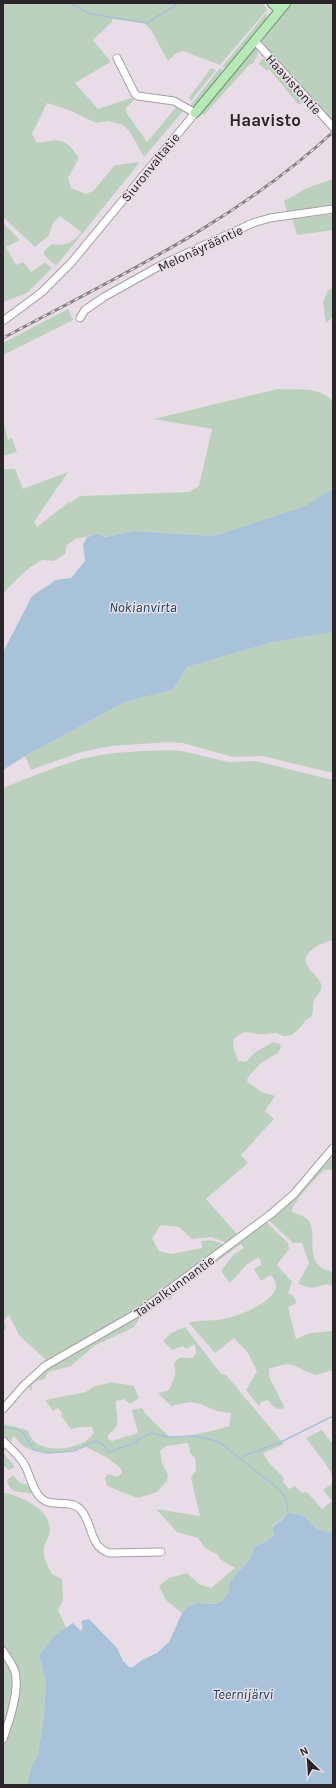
<svg xmlns="http://www.w3.org/2000/svg" width="336" height="1788" font-family="Karla,sans-serif">
  <rect width="100%" height="100%" fill="#e8dde6"/>
  <!-- green -->
  <g fill="#bcd1bd">
    <path d="M3 3H263L267 10 220 65 183 51 175 54 168 61 151 30 144 23 112 19V22L93 40 110 61 109 63 75 83 98 109 134 97V100L126 108V112L147 142 178 105 185 109 144 157 130 132 123 125 108 121 96 123 69 110 47 103 32 134 37 143C61 139 65 137 79 158L68 178 71 188 86 194 93 191 115 165 140 162 56 266 44 255V251L52 244C65 246 73 243 81 232L60 216 53 223 49 235 35 247 3 217Z"/>
    <polygon points="293,3 333,3 333,124 263,46 262,41"/>
    <path d="M267 12C269 26 235 58 224 68L222 67Z"/>
    <polygon points="253,48 257,49 258,54 253,64 250,64 204,115 199,112"/>
    <polygon points="265,59 268,60 304,99 303,103 298,104 269,69 267,71 259,64 261,60"/>
    <polygon points="211,68 216,70 191,101 189,98 191,95"/>
    <polygon points="220,68 223,70 215,83 197,105 190,106"/>
    <polygon points="333,179 333,205 287,212 284,201 307,188"/>
    <polygon points="333,214 333,230 297,235 292,219"/>
    <polygon points="3,223 20,240 6,247 16,265 23,262 31,272 44,263 46,263 52,268 27,293 3,302"/>
    <polygon points="333,288 333,317 326,323 323,302 328,290"/>
    <polygon points="68,309 73,320 3,355 3,343"/>
    <path d="M278 389C296 390 321 386 333 402V491L308 506 213 536 135 531 104 537 97 534 76 539 67 545 65 554 54 561 42 560 29 568 3 593V469H15L23 489 68 472 34 522 37 527 70 501V503L80 496 189 492 199 486 212 429 153 419Z"/>
    <polygon points="3,419 8,440 12,438 17,452 3,456"/>
    <polygon points="333,632 333,773 262,756 233,757 183,743 169,742 111,746 81,752 31,770 25,756 125,702 172,690 187,667 273,642"/>
    <path d="M169 750 182 751 228 762 256 761 333 780V940C323 942 298 953 308 967 312 973 319 977 321 984 323 992 317 994 314 1000 312 1005 314 1010 312 1015 310 1018 307 1019 305 1021 300 1028 294 1037 283 1036 280 1035 277 1033 275 1033 270 1033 265 1035 259 1034 246 1033 246 1029 234 1039L233 1046 238 1061 246 1062 254 1053 273 1042 280 1044 281 1048 278 1053 261 1063 248 1077 247 1081 260 1091 275 1096 265 1111 274 1119 241 1155 248 1163 206 1199 238 1235 227 1243 211 1237 192 1239 179 1227 161 1225 152 1238 159 1251 171 1254 202 1248 201 1241C210 1240 217 1240 224 1245L139 1308 109 1327 46 1360 19 1335 9 1315 4 1320 6 1328 3 1333V788C29 778 54 767 81 759 109 752 140 751 169 750Z"/>
    <path d="M333 1154V1168L331 1170C329 1170 327 1170 325 1170 319 1173 294 1202 292 1209V1212C298 1214 305 1216 309 1221 317 1233 306 1257 322 1268 325 1270 330 1270 333 1273V1286L327 1284 312 1288 298 1284 309 1263 302 1243H293L269 1220 299 1193Z"/>
    <path d="M266 1222 288 1243 289 1249 277 1265 292 1282 288 1293 293 1296 297 1303 288 1307 296 1339 310 1333 333 1331V1370L316 1375C293 1368 295 1359 269 1369V1377L284 1406V1408C275 1411 273 1406 268 1400L261 1402 259 1406 246 1390 257 1371 248 1353 234 1338 215 1353 189 1323C199 1320 207 1321 217 1320 234 1318 270 1305 276 1288 277 1284 274 1280 272 1276L270 1275 261 1281 254 1269 261 1265V1261L258 1258C244 1263 240 1274 230 1283L221 1271 234 1254 244 1248 241 1244 173 1295 169 1301 167 1295Z"/>
    <polygon points="161,1301 163,1302 139,1319 134,1327 94,1346 71,1366 48,1372 45,1379 36,1381 32,1385 32,1391 27,1385 51,1365 127,1323"/>
    <path d="M185 1327 221 1374 226 1375 284 1444 263 1453 270 1464 284 1478 283 1482 289 1489 295 1486 302 1493 307 1492 322 1509 332 1501 323 1490 333 1483V1533L317 1529 304 1516 288 1512 283 1518 272 1526 274 1535 267 1541 255 1546 250 1559 230 1582 228 1593 222 1601 216 1604 197 1603 189 1606 182 1613 166 1600 159 1586 169 1578 187 1573 199 1584 211 1588 235 1568 220 1559 217 1554 205 1548 198 1538 177 1532 156 1509 200 1516 191 1478 193 1474 196 1471 195 1458 190 1453 188 1443 166 1446 160 1451 162 1464 168 1474 167 1481 157 1492 138 1498 107 1486 105 1478 108 1474 117 1477 122 1473 121 1469 108 1458 86 1447C67 1454 43 1456 25 1447 21 1445 17 1439 14 1436L9 1443 3 1437V1424L27 1430C30 1434 32 1440 36 1443 51 1453 84 1449 94 1433L92 1427H79L71 1429 61 1416 62 1413 58 1408 53 1411 45 1400 86 1392 93 1387 111 1382 134 1386 139 1398 130 1404 124 1399 116 1401C115 1418 124 1423 108 1435V1439L112 1441 138 1433 132 1410 142 1408C148 1420 161 1426 169 1437 190 1437 209 1432 229 1426L231 1413 217 1411 200 1404 190 1402 171 1406 158 1393 169 1390C174 1378 177 1377 174 1364 178 1355 184 1358 192 1358L196 1354 195 1344 186 1349 183 1346 172 1350 163 1341 171 1333Z"/>
    <polygon points="322,1430 331,1442 333,1442 333,1476 325,1463 306,1438"/>
    <polygon points="3,1445 7,1449 3,1452 15,1467 9,1470 3,1465"/>
    <path d="M13 1475 19 1482 27 1485 33 1494C22 1490 10 1496 7 1480Z"/>
    <path d="M3 1492C21 1497 50 1508 50 1530 50 1537 45 1541 44 1548 42 1557 48 1566 52 1574L62 1579 63 1600 58 1610 66 1628 54 1636 39 1655 46 1682 44 1715 38 1755 32 1765 27 1785H3Z"/>
  </g>
  <!-- water -->
  <g fill="#a7c2d9">
    <polygon points="333,489 333,632 273,642 187,667 172,690 125,702 25,756 3,770 3,652 32,596 56,580 71,578 85,561 83,545 87,537 97,534 105,537 135,531 213,536 303,507"/>
    <polygon points="288,1512 304,1516 317,1529 333,1533 333,1785 27,1785 32,1765 38,1755 44,1715 46,1682 39,1655 54,1636 73,1623 81,1631 83,1628 81,1623 83,1620 89,1619 117,1648 123,1661 129,1667 133,1667 142,1660 157,1653 169,1642 182,1613 189,1606 197,1603 216,1604 222,1601 228,1593 230,1582 250,1559 255,1546 267,1541 274,1535 272,1527 283,1519"/>
  </g>
  <g fill="none" stroke-linecap="round" stroke-linejoin="round">
    <!-- stream -->
    <g stroke="#a7c2d9" stroke-width="1.5">
      <polyline points="69,3 91,14 147,23 179,3"/>
      <polyline points="3,1427 17,1429 23,1433 34,1450 47,1453 74,1451 95,1441 101,1443 109,1452 135,1443 137,1440 151,1433 169,1437 196,1436 219,1442 280,1490 286,1499 288,1512"/>
      <polyline points="241,1458 245,1455 279,1443 333,1416"/>
    </g>
    <!-- minor casing -->
    <g stroke="#a89ea7" stroke-width="9">
      <g id="minor">
        <polyline points="255,41 333,127"/>
        <polyline points="80,318 85,310 104,297 163,264 253,223 270,218 333,209"/>
        <polyline points="3,321 42,292 71,263 195,113 174,101 138,96 135,94 117,58"/>
        <polyline points="3,1409 24,1385 45,1366 139,1312 271,1214 294,1194 333,1148"/>
        <path d="M3 1441C10 1448 19 1455 24 1464 30 1474 32 1489 40 1497 51 1509 68 1498 80 1509 94 1523 88 1547 110 1553L161 1552"/>
        <path d="M3 1651C7 1657 13 1665 15 1672 20 1690 9 1722 3 1739"/>
      </g>
    </g>
    <!-- major casing -->
    <g stroke="#679a66" stroke-width="11">
      <g id="major">
        <polyline points="272,3 280,10"/>
        <polyline points="195,113 286,3"/>
      </g>
    </g>
    <!-- minor -->
    <use href="#minor" stroke="#fff" stroke-width="7"/>
    <!-- major -->
    <use href="#major" stroke="#b8e8b7" stroke-width="9"/>
    <!-- rail casing -->
    <g stroke="#898288" stroke-width="3">
      <path id="rail" d="M3 338C117 277 237 221 333 132"/>
    </g>
    <!-- rail -->
    <use href="#rail" stroke="#e8dde6" stroke-width="1.5" stroke-dasharray="4.5" stroke-linecap="butt"/>
  </g>
  <g text-anchor="middle" stroke-width="3" stroke-linejoin="round" paint-order="stroke">
    <!-- street labels -->
    <g font-size="13" fill="#292528" stroke="#e8dde6">
      <text transform="translate(294 84) rotate(48)" y="5">Haavistontie</text>
      <text transform="translate(150 167) rotate(-51)" y="5">Siuronvaltatie</text>
      <text transform="translate(200 248) rotate(-25)" y="5">Melonäyrääntie</text>
      <text transform="translate(174 1286) rotate(-36)" y="5">Taivalkunnantie</text>
    </g>
    <!-- water labels -->
    <g font-size="14" font-style="italic" fill="#184364" stroke="#e8dde6">
      <text x="143" y="612">Nokianvirta</text>
      <text x="243" y="1699">Teernijärvi</text>
    </g>
    <!-- district labels -->
    <g font-size="17" font-weight="bold" fill="#292528" stroke="#e8dde6">
      <text x="265" y="126">Haavisto</text>
    </g>
  </g>
  <!-- border -->
  <rect width="336" height="1788" fill="none" stroke="#292528" stroke-width="8"/>
  <!-- north arrow -->
  <g transform="translate(308 1760) rotate(335)" stroke="#e8dde6" stroke-width="3" paint-order="stroke">
  <path d="M0-3L7 15L0 10L-7 15Z" fill="#292528"/>
  <text y="-6" font-size="11" font-weight="bold" text-anchor="middle" fill="#292528">N</text>
  </g>
</svg>
